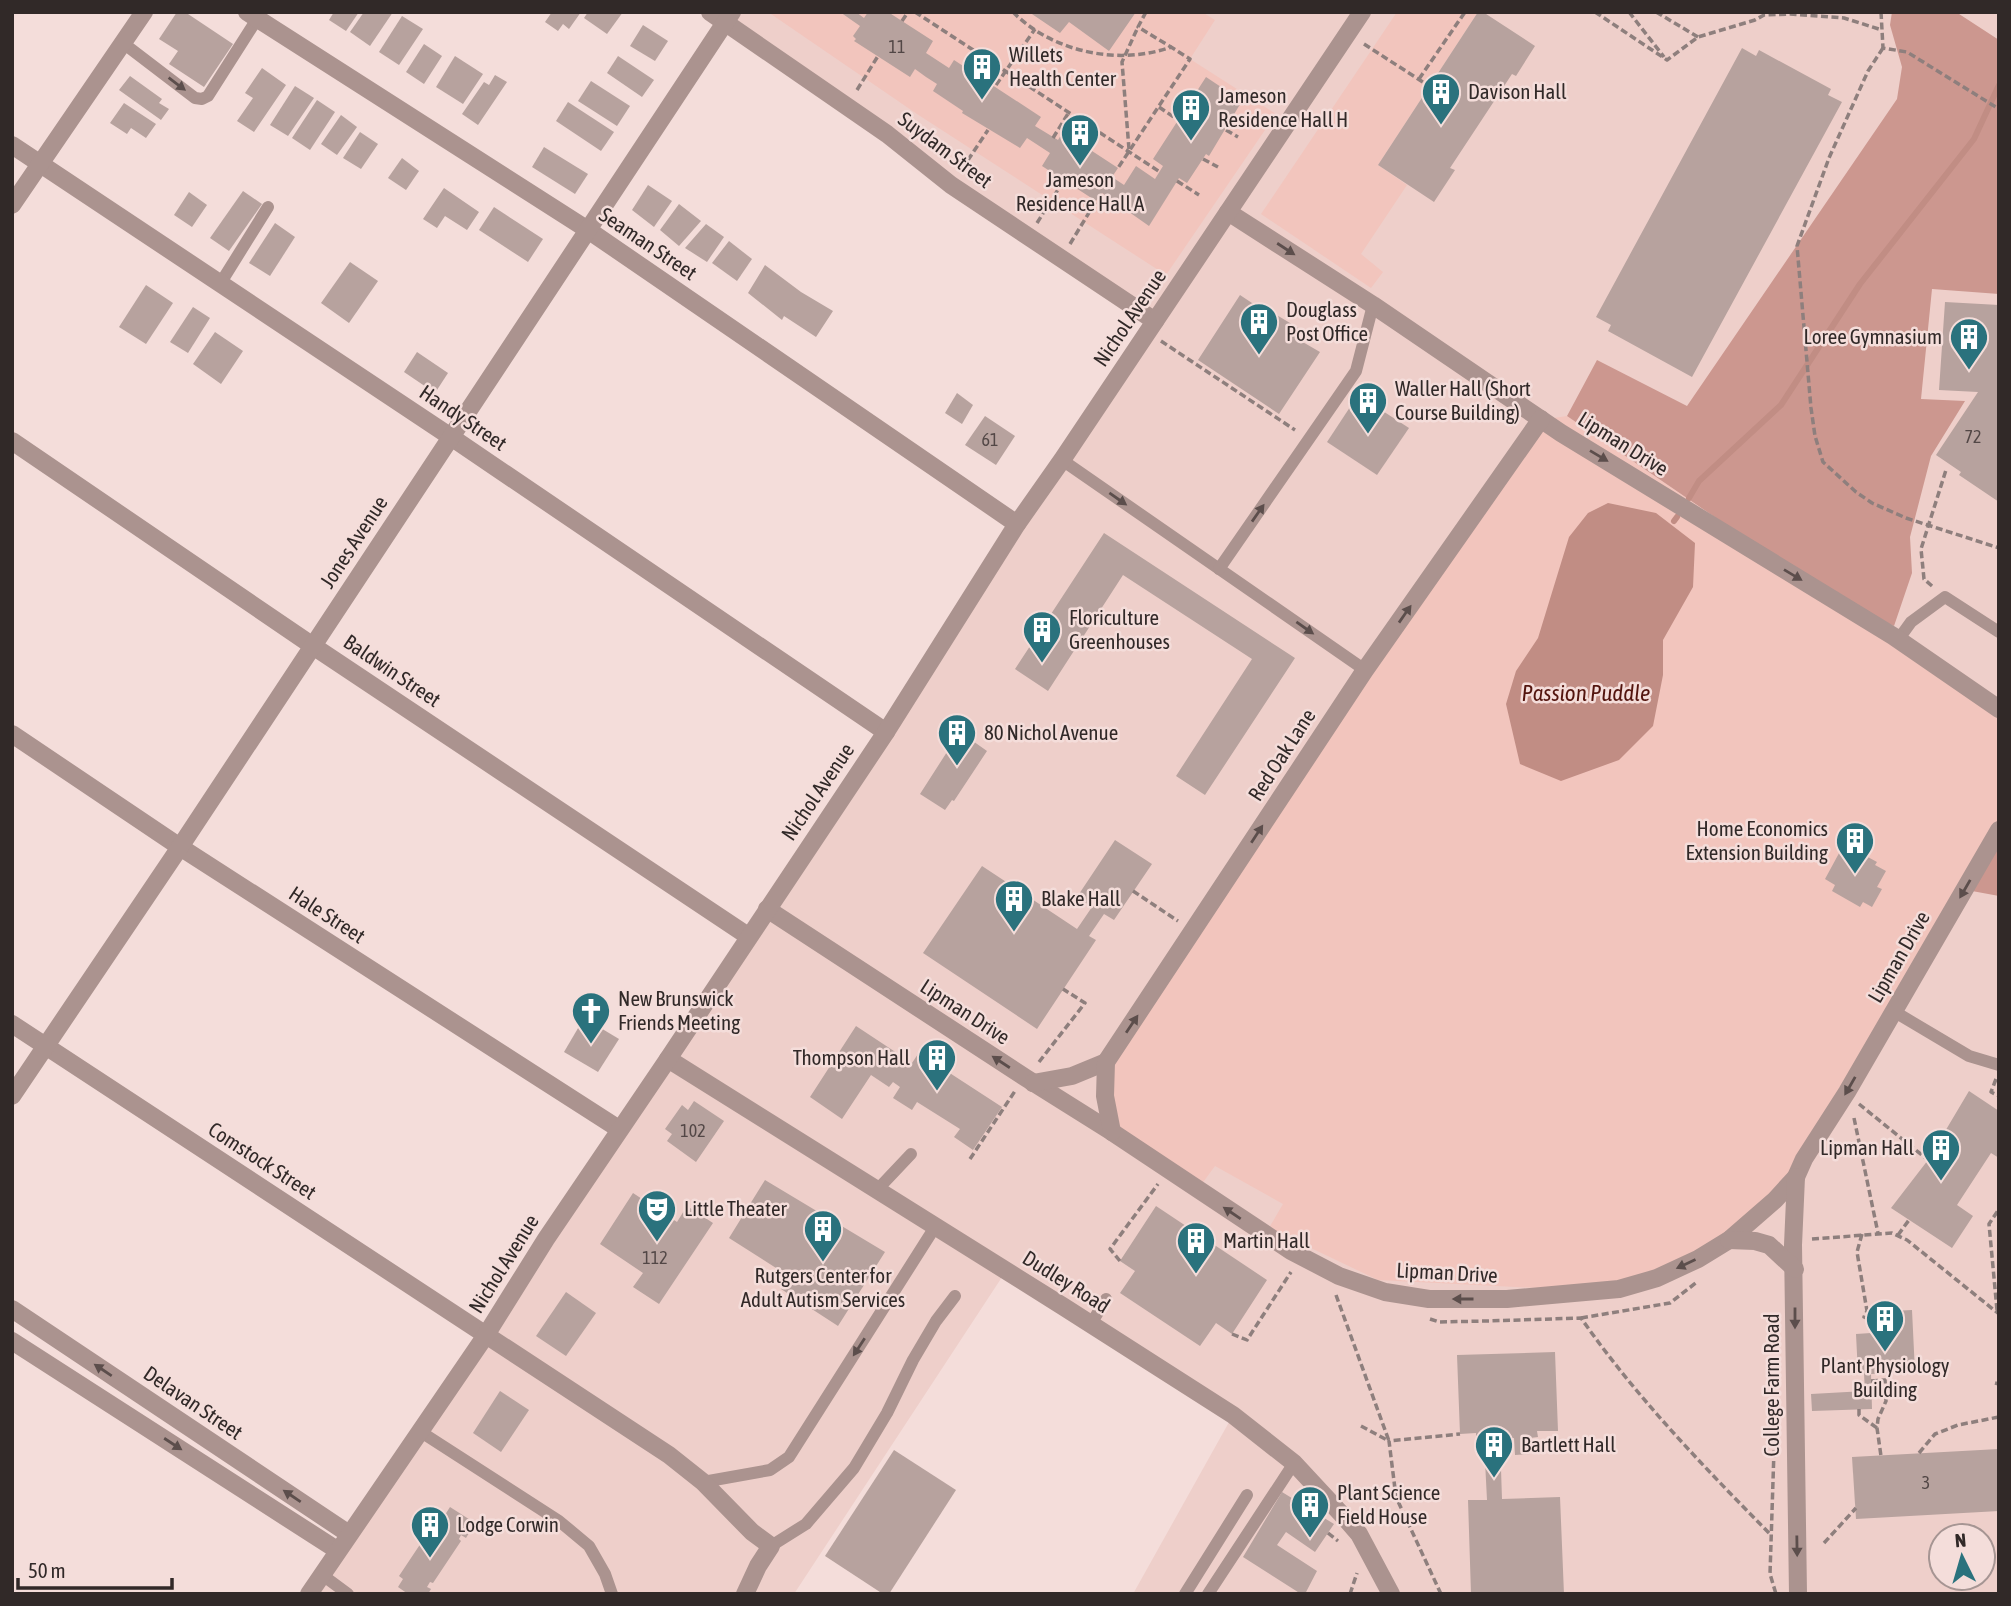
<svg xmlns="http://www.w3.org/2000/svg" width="2011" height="1606" font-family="'Asap Condensed',sans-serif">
  <rect width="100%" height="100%" fill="#f4ddda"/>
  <!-- built -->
  <path fill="#eecfca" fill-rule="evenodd" d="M732 12H1999V1594H1133L1233 1415 1006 1271 794 1594H313L1155 322 725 22ZM1941 1536H1983V1578H1941Z"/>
  <!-- green -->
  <g fill="#f2c5bd">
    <polygon points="768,12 1202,12 1215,20 1190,59 1276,114 1166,275 917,114"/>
    <polygon points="1397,12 1478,12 1378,165 1407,185 1361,254 1383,272 1371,288 1261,214"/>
    <polygon points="1567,416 1999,712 1999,831 1764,1218 1637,1293 1378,1280 1269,1228 1283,1204 1215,1166 1201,1185 1112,1132 1106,1062 1547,419"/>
  </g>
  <!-- forest -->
  <g fill="#cc978f">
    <polygon points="1892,12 1956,12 1999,40 1999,294 1932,289 1921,399 1965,401 1931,456 1910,537 1912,573 1894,626 1836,600 1567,416 1597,360 1687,406 1897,99 1902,67 1890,25"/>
    <polygon points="1999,831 1999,896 1972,891"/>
  </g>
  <!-- water -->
  <polygon fill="#c18d84" points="1608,503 1656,513 1695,543 1693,587 1663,640 1663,675 1653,726 1619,760 1561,781 1520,764 1506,704 1516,671 1538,638 1569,537 1588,513"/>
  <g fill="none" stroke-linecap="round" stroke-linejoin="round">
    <!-- stream -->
    <g stroke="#c18d84" stroke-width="6">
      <polyline points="1689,498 1699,481 1781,405 1860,284 1974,139 1999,85"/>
      <polyline points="1674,521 1677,517"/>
    </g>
  </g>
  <!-- building -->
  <g fill="#b7a29e">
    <polygon points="177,12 185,12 233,44 204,87 169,64 178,51 159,39"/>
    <polygon points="334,12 359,12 346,31 329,20"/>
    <polygon points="364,12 393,12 370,46 350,32"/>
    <polygon points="552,12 581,12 569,29 563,24 558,31 545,22"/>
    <polygon points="588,12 623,12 607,34 584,18"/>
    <polygon points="840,12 856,12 864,18 868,12 888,12 933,41 926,53 949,68 954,60 1041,117 1035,126 1058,140 1063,132 1118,168 1112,177 1124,185 1136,166 1155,179 1163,166 1153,159 1206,77 1242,101 1209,156 1206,154 1187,183 1179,178 1149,226 1102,193 1096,201 1042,166 1050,153 1027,138 1020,148 962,113 963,111 933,91 937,84 926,77 915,69 910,77 854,41 856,39 853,36 860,26"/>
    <polygon points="1029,12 1136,12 1109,51 1069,22 1060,33"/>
    <polygon points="1478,12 1483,12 1535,46 1516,76 1512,74 1450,168 1455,170 1434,202 1378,165"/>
    <polygon points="402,16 423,29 399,65 379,52"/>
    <polygon points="643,25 668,41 655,61 630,46"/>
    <polygon points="424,44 442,56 424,84 406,72"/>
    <polygon points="1742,48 1756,56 1759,50 1831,89 1828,95 1842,102 1692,377 1608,331 1611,325 1596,317"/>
    <polygon points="455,56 483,74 463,104 436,87"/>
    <polygon points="618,56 654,80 642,97 607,73"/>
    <polygon points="262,68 286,85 254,132 237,121 253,98 245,93"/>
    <polygon points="495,75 507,82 478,125 462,114 484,82 489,85"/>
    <polygon points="130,76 162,99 159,103 169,109 161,120 119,90"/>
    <polygon points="591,81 630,106 617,126 578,101"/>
    <polygon points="295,86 314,98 288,136 270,125"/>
    <polygon points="317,100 335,112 310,150 292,138"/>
    <polygon points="568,102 614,132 601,151 556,121"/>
    <polygon points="124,103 156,124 146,138 131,128 127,134 110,123"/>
    <polygon points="341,115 357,127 337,155 321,144"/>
    <polygon points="360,132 378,144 361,169 343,158"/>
    <polygon points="544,147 588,174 575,194 532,167"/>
    <polygon points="402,158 419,171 406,190 388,178"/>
    <polygon points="648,185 672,201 654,227 632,210"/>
    <polygon points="444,188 479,212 467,230 445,216 437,228 423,219"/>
    <polygon points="243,191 262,204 229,251 210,238"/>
    <polygon points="189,192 207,205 192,227 174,215"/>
    <polygon points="679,204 701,221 679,246 660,230"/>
    <polygon points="494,207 543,239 528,262 479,230"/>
    <polygon points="275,223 295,237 270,276 249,263"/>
    <polygon points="706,224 724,237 707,262 685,248"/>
    <polygon points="729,241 752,259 737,281 712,263"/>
    <polygon points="350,262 378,281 349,323 321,303"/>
    <polygon points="765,265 801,292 833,311 816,337 784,316 782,320 748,293"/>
    <polygon points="146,285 173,303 146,344 119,327"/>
    <polygon points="1240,295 1258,307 1260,305 1305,332 1301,341 1320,352 1279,414 1198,360"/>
    <polygon points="1945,302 1999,305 1999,502 1959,475 1961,472 1936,455 1978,392 1939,390"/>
    <polygon points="193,307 210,318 188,353 170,342"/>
    <polygon points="215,332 243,351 221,384 193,364"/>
    <polygon points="417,352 448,373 435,393 404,372"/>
    <polygon points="957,393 973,405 962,424 945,413"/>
    <polygon points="1358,395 1409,428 1377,475 1327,442"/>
    <polygon points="985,416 1015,436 996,465 965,445"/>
    <polygon points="1104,533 1295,658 1205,795 1176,776 1252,659 1123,575 1048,691 1015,669"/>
    <polygon points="963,727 974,734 970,739 987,751 954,801 952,800 945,810 920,794"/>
    <polygon points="1115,840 1152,864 1114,920 1104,914 1089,936 1096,940 1037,1029 923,953 982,866 1077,929 1092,907 1077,897"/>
    <polygon points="1844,844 1877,862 1875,865 1886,871 1877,887 1882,889 1872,907 1863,902 1860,907 1832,891 1835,885 1825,879"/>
    <polygon points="584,1018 619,1039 598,1072 564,1052"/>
    <polygon points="856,1026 912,1063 920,1051 943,1066 942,1068 1002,1107 973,1150 954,1137 960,1129 917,1102 912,1110 893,1098 900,1087 893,1082 889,1087 871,1075 842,1119 810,1097"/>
    <polygon points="1969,1091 1999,1111 1999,1158 1991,1153 1957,1205 1973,1216 1952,1248 1891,1208 1928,1160"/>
    <polygon points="694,1101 724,1121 696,1162 667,1141 672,1134 665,1129 682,1105 688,1110"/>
    <polygon points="765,1180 885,1252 838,1326 781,1289 787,1275 729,1238"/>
    <polygon points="633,1193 677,1222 687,1206 713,1223 659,1304 633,1287 643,1273 600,1244"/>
    <polygon points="1156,1206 1267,1280 1232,1334 1216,1323 1200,1346 1120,1293 1135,1271 1120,1261"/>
    <polygon points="566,1292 596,1313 566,1356 536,1336"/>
    <polygon points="1912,1310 1915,1372 1871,1374 1872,1409 1812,1411 1811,1394 1865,1391 1864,1374 1858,1374 1856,1334 1871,1333 1871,1312"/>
    <polygon points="1555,1352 1558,1431 1537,1431 1538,1437 1530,1438 1530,1454 1515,1455 1514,1438 1500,1439 1502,1499 1560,1497 1564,1594 1471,1594 1468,1500 1487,1500 1485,1461 1481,1461 1480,1437 1476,1437 1476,1433 1460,1434 1457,1355"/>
    <polygon points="500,1391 529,1410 501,1452 473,1433"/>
    <polygon points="1999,1449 1999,1511 1856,1519 1852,1457"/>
    <polygon points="894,1450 956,1490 889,1594 883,1594 825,1556"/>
    <polygon points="1282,1492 1334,1524 1315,1552 1286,1532 1277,1545 1317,1571 1305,1594 1301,1594 1243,1557"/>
    <polygon points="450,1507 475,1523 466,1538 461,1535 459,1539 461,1541 433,1583 430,1582 427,1587 431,1589 428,1594 408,1594 398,1587 403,1579 399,1576 439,1516 443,1518"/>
  </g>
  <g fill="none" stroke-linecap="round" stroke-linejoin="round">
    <!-- path -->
    <g stroke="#8e7f7d" stroke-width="3.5" stroke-dasharray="7 3.5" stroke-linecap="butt">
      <polyline points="915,12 1160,172"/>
      <path d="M1013 12C1052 52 1119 66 1171 47L1190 59 1118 168"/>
      <polyline points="1146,12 1138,27 1171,47"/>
      <polyline points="1595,12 1667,60 1698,37 1755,20 1764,15 1790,14 1844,18 1882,30"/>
      <polyline points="1629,12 1664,57"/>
      <polyline points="1656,12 1698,37"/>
      <polyline points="1881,12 1883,48 1907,52 1999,109"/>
      <polyline points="902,21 908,12"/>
      <polyline points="1364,44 1429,86"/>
      <polyline points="1883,48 1868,71 1829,158 1797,246 1811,408 1815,436 1823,462 1856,492 1872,503 1906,518 1999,548"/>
      <polyline points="1419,79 1465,12"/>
      <polyline points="996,85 1035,29"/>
      <polyline points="857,90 878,56"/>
      <polyline points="1159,107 1178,120"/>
      <polyline points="1226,130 1238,137"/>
      <polyline points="1053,138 1069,112"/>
      <polyline points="1129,149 1122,62 1138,27"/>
      <polyline points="1203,159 1218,167"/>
      <polyline points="962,169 988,130"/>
      <polyline points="1177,181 1199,195"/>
      <polyline points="1037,223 1064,180"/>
      <polyline points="1070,244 1096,201"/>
      <polyline points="1161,341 1295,430"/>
      <polyline points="1932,586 1924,579 1921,549 1946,470"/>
      <polyline points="1133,891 1178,921"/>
      <polyline points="1039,1062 1085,1003 1063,989"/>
      <polyline points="1996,1079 1991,1092 1999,1096"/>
      <polyline points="1859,1104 1928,1160"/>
      <polyline points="1854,1118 1878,1233"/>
      <polyline points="970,1159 1015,1091"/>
      <polyline points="1862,1234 1857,1252 1867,1311 1864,1317 1871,1320"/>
      <polyline points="1898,1235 1909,1220"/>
      <polyline points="1812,1239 1892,1233 1907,1240 1999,1314"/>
      <polyline points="1120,1261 1110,1249 1158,1184"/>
      <polyline points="1336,1295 1389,1441"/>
      <polyline points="1997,1310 1989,1224 1999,1209"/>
      <polyline points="1581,1318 1670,1303 1697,1282"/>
      <path d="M1430 1319 1439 1322 1486 1321 1581 1318C1636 1397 1703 1466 1771 1535"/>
      <polyline points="1232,1334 1247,1340 1291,1272"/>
      <polyline points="1871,1381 1885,1380 1886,1401 1878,1419 1877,1428 1881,1456"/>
      <polyline points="1995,1383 1999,1384"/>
      <polyline points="1859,1409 1859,1415 1877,1428"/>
      <polyline points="1775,1419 1770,1574 1776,1594"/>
      <polyline points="1361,1426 1387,1440"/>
      <polyline points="1919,1453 1935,1434 1958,1425 1999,1417"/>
      <polyline points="1328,1533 1338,1541"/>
      <polyline points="1824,1543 1856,1508"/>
      <polyline points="1350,1594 1357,1573"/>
      <polyline points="1441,1594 1396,1497 1389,1441 1460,1434"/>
    </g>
    <!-- service -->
    <g stroke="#ab938f" stroke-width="12">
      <polyline points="123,43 195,98 202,99 208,96 257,19"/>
      <polyline points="220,284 268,207"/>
      <polyline points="1062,460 1365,670"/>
      <polyline points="1219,569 1356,371 1373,305"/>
      <polyline points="1898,640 1911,622 1945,597 1999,632"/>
      <polyline points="1895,1012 1969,1056 1999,1065"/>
      <polyline points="877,1190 911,1154"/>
      <polyline points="1091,1324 1106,1299"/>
      <polyline points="421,1432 559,1521 589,1546 605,1574 612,1594"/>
      <polyline points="703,1482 770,1470 789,1457 935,1227"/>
      <polyline points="771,1546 806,1524 854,1468 887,1413 913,1360 936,1321 955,1296"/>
      <polyline points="321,1574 348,1594"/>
      <polyline points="1185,1594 1247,1495"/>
      <polyline points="1208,1594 1294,1463"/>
    </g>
    <!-- minor -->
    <g stroke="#ab938f" stroke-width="18">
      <polyline points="247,12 588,230 1017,524"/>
      <polyline points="710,12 887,134 951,185 1155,321"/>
      <polyline points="12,145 451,437 886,732"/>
      <polyline points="1228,212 1373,305 1561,433 1893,636 1999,709"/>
      <polyline points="12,441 313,646 748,936"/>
      <polyline points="12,734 180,847 619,1129"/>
      <polyline points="767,909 1026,1078 1112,1132 1291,1251 1339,1276 1385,1292 1429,1299 1507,1299 1619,1289 1657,1278 1698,1259 1729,1240 1775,1200 1796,1177 1804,1159 1847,1092 1999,830"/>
      <polyline points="12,1024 669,1455 703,1482 752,1532 771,1546 758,1566 745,1594"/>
      <polyline points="668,1059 1064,1307 1233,1415 1294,1463 1346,1519 1359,1534 1391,1594"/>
      <polyline points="1033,1083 1072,1076 1106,1062"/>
      <polyline points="12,1096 180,847 732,12"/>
      <polyline points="1112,1132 1105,1096 1106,1062 1365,670 1541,419"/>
      <polyline points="1796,1177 1793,1245 1798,1594"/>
      <polyline points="1729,1240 1755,1241 1769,1245 1795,1269"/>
      <polyline points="12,1309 349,1534"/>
      <polyline points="12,1341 337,1550"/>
      <polyline points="309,1594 486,1335 546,1239 668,1059 886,732 1017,524 1062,460 1362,12"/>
    </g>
    <!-- tertiary -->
    <polyline stroke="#ab938f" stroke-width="18" points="12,205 144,12"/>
  </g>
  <!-- one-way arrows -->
  <defs><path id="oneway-solid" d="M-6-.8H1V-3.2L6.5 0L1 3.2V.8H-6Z" transform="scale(1.75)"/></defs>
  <g fill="#5c4e4c">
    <use href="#oneway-solid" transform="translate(177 84) rotate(37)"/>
    <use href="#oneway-solid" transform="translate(1286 249) rotate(33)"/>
    <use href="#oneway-solid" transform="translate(1599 456) rotate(31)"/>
    <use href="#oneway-solid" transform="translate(1118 499) rotate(35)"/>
    <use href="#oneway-solid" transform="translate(1258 513) rotate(-55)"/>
    <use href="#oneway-solid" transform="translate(1793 575) rotate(31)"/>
    <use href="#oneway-solid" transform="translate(1405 614) rotate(-55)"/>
    <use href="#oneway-solid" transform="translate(1305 628) rotate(35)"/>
    <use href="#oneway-solid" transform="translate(1257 834) rotate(-57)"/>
    <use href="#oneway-solid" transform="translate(1965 889) rotate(120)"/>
    <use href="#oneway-solid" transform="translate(1132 1024) rotate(-56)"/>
    <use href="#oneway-solid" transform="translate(1001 1062) rotate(-147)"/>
    <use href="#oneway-solid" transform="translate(1850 1086) rotate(120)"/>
    <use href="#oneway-solid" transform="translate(1232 1213) rotate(-146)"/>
    <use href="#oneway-solid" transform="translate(1686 1264) rotate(155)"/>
    <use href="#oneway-solid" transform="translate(1463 1299) rotate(-180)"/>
    <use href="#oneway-solid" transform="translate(1795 1318) rotate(90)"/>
    <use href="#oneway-solid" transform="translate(859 1347) rotate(123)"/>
    <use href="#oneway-solid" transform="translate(103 1370) rotate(-146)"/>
    <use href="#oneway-solid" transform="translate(173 1444) rotate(33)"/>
    <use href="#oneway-solid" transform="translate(292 1496) rotate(-146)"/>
    <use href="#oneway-solid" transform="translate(1797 1546) rotate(89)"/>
  </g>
  <!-- icons -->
  <defs>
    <g id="building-pin" transform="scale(2.0125)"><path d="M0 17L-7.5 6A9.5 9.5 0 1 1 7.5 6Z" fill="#2a727d" stroke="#f4ddda"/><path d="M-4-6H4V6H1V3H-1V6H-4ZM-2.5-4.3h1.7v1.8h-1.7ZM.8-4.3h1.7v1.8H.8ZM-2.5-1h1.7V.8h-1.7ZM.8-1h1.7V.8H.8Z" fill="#fff"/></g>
    <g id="church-pin" transform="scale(2.0125)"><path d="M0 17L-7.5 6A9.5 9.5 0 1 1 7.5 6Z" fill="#2a727d" stroke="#f4ddda"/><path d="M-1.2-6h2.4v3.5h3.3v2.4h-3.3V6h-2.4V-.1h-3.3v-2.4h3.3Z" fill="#fff"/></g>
    <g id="theatre-pin" transform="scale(2.0125)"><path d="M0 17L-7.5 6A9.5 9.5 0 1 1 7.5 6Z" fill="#2a727d" stroke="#f4ddda"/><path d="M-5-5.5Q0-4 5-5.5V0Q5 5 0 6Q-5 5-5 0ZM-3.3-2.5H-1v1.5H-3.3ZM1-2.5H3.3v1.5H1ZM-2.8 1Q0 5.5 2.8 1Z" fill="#fff"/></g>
  </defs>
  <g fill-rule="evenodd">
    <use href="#building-pin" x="982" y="67"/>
    <use href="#building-pin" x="1441" y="92"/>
    <use href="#building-pin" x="1191" y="108"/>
    <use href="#building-pin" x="1080" y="133"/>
    <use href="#building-pin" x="1259" y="322"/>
    <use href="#building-pin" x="1969" y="337"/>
    <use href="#building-pin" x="1368" y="401"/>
    <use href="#building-pin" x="1042" y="630"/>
    <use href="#building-pin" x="957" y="733"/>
    <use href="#building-pin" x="1855" y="841"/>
    <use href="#building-pin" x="1014" y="899"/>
    <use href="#church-pin" x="591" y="1011"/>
    <use href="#building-pin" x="937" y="1058"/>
    <use href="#building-pin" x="1941" y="1148"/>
    <use href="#theatre-pin" x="657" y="1209"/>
    <use href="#building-pin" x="823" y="1229"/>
    <use href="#building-pin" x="1196" y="1241"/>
    <use href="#building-pin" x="1885" y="1319"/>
    <use href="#building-pin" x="1494" y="1445"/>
    <use href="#building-pin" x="1310" y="1505"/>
    <use href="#building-pin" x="430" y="1525"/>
  </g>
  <g text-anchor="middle" stroke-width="5" stroke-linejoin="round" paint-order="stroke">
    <!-- number labels -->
    <g font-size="18" fill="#524746">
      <text x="897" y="53">11</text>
      <text x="1973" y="443">72</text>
      <text x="990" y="446">61</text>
      <text x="693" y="1137">102</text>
      <text x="655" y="1264">112</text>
      <text x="1926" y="1489">3</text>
    </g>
    <!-- poi labels -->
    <g font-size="21" fill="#312928" stroke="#f4ddda" text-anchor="start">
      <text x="1009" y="62">Willets<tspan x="1009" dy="24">Health Center</tspan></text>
      <text x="1468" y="99">Davison Hall</text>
      <text x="1218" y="103">Jameson<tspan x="1218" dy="24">Residence Hall H</tspan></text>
      <text x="1080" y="187" text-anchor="middle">Jameson<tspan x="1080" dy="24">Residence Hall A</tspan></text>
      <text x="1286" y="317">Douglass<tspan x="1286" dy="24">Post Office</tspan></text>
      <text x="1942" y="344" text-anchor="end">Loree Gymnasium</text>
      <text x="1395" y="396">Waller Hall (Short<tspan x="1395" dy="24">Course Building)</tspan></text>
      <text x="1069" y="625">Floriculture<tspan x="1069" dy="24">Greenhouses</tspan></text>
      <text x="984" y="740">80 Nichol Avenue</text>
      <text x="1828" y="836" text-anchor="end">Home Economics<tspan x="1828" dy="24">Extension Building</tspan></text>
      <text x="1041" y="906">Blake Hall</text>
      <text x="618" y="1006">New Brunswick<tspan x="618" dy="24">Friends Meeting</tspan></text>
      <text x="910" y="1065" text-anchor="end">Thompson Hall</text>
      <text x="1914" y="1155" text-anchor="end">Lipman Hall</text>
      <text x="684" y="1216">Little Theater</text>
      <text x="1223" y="1248">Martin Hall</text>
      <text x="823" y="1283" text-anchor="middle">Rutgers Center for<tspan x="823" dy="24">Adult Autism Services</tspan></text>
      <text x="1885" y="1373" text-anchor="middle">Plant Physiology<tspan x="1885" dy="24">Building</tspan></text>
      <text x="1521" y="1452">Bartlett Hall</text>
      <text x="1337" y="1500">Plant Science<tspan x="1337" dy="24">Field House</tspan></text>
      <text x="457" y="1532">Lodge Corwin</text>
    </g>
    <!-- street labels -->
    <g font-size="21" fill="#312928" stroke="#f4ddda">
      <text transform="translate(945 150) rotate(37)" y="7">Suydam Street</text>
      <text transform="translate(648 244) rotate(34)" y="7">Seaman Street</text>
      <text transform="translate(1130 318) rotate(-56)" y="7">Nichol Avenue</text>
      <text transform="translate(463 418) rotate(34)" y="7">Handy Street</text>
      <text transform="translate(1623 444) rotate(32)" y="7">Lipman Drive</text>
      <text transform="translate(354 542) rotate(-57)" y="7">Jones Avenue</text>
      <text transform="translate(392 671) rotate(34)" y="7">Baldwin Street</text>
      <text transform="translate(1282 755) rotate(-57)" y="7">Red Oak Lane</text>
      <text transform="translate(818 792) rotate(-56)" y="7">Nichol Avenue</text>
      <text transform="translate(327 915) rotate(33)" y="7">Hale Street</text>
      <text transform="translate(1899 957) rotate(-60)" y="7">Lipman Drive</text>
      <text transform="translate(965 1012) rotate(33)" y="7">Lipman Drive</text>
      <text transform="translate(262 1161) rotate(33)" y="7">Comstock Street</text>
      <text transform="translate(504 1264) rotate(-58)" y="7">Nichol Avenue</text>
      <text transform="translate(1447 1273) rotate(3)" y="7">Lipman Drive</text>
      <text transform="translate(1066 1282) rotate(32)" y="7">Dudley Road</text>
      <text transform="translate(1772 1385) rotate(-90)" y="7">College Farm Road</text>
      <text transform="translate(193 1403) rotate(34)" y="7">Delavan Street</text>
    </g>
    <!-- water labels -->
    <g font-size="23" font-style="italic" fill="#53140e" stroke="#f4ddda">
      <text x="1586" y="701">Passion Puddle</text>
    </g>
  </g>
  <!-- border -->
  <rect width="2011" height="1606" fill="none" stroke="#312928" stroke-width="28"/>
  <!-- north arrow -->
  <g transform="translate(1962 1557) rotate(355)"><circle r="33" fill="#f4ddda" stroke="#a69593" stroke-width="2"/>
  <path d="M0-5L12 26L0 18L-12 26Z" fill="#2a727d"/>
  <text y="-10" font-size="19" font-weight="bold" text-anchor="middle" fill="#312928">N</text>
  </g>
  <!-- scale -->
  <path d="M18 1578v10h154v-10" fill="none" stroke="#312928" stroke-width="3.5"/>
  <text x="28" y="1578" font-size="21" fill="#312928" stroke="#f4ddda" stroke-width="5" paint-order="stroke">50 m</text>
</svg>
